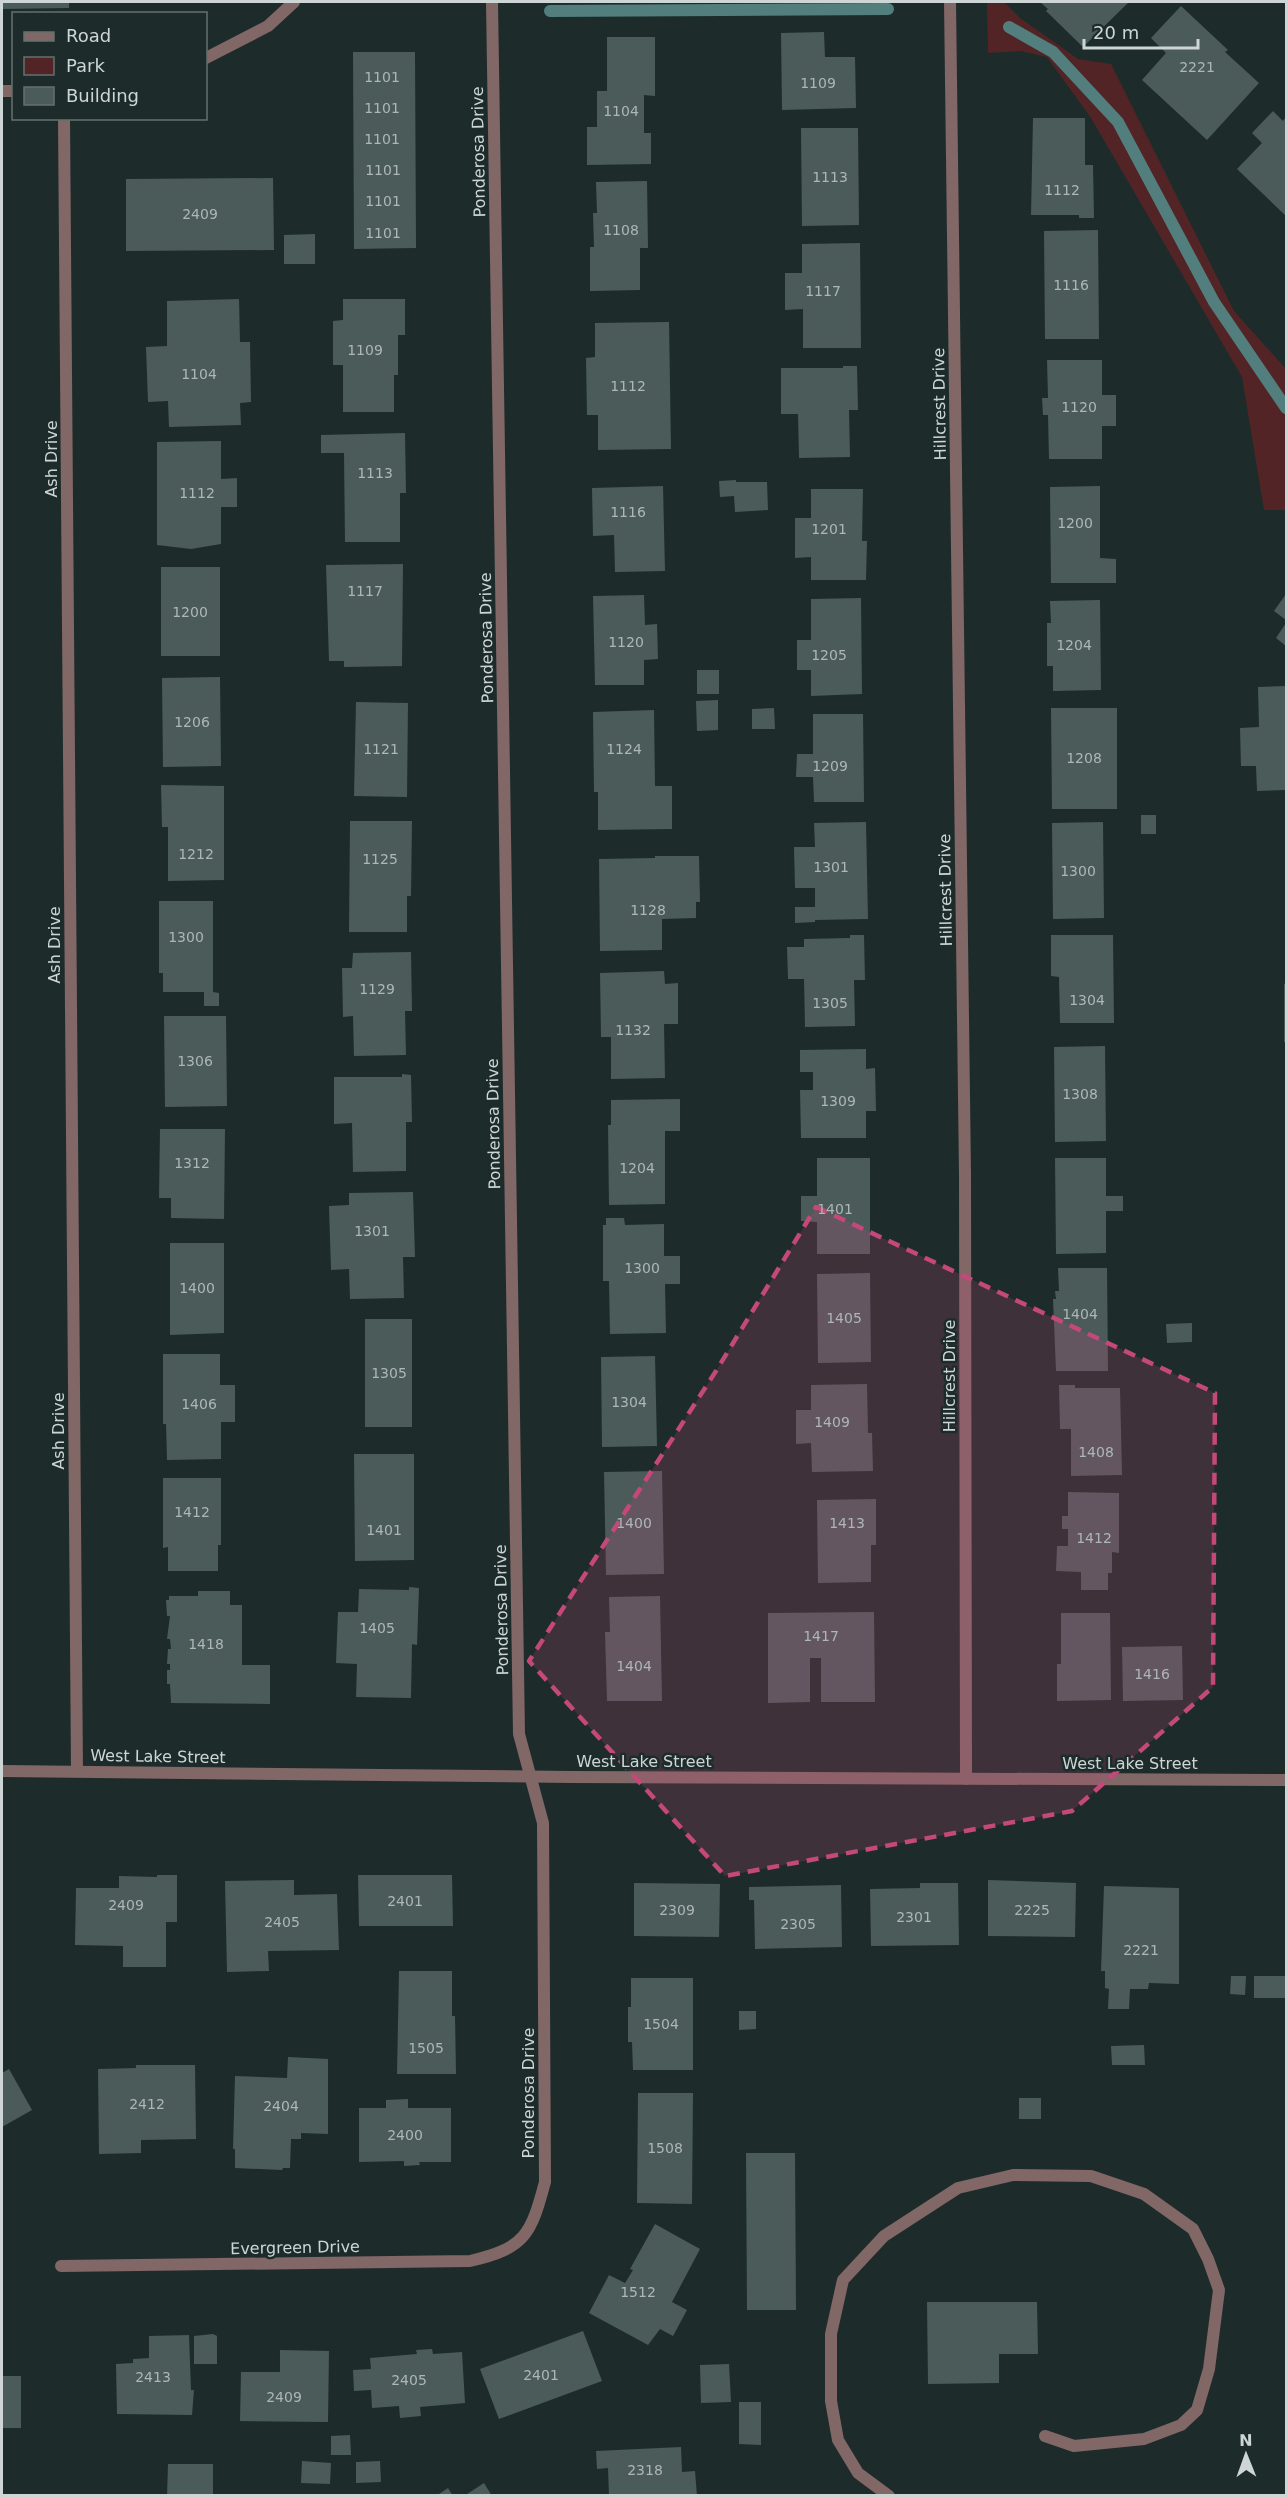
<svg xmlns="http://www.w3.org/2000/svg" width="1288" height="2497" font-family="'DejaVu Sans',sans-serif">
  <rect width="100%" height="100%" fill="#1d2c2b"/>
  <!-- green -->
  <polygon fill="#532426" points="987,2 1004,2 1020,18 1078,59 1111,64 1234,311 1286,369 1286,510 1264,510 1242,377 1091,118 1047,57 1021,51 988,53"/>
  <g fill="none" stroke-linecap="round" stroke-linejoin="round">
    <!-- stream -->
    <g stroke="#527e7d" stroke-width="12">
      <polyline points="550,11 888,9"/>
      <polyline points="1009,27 1053,52 1118,122 1214,302 1286,408"/>
    </g>
  </g>
  <!-- building -->
  <g fill="#4b5b5a">
    <polygon points="2,2 69,2 69,8 2,9"/>
    <polygon points="1040,2 1129,2 1083,47 1046,11 1048,9"/>
    <polygon points="1181,6 1228,50 1225,52 1259,83 1207,140 1142,80 1166,53 1151,38"/>
    <polygon points="824,32 825,57 855,57 856,108 782,110 781,33"/>
    <polygon points="607,37 655,37 655,96 644,95 644,133 651,133 651,164 587,165 587,127 597,127 597,91 607,91"/>
    <polygon points="353,52 415,52 416,248 354,249"/>
    <polygon points="1273,111 1283,121 1286,117 1286,216 1237,169 1262,143 1252,133"/>
    <polygon points="1033,118 1085,118 1085,165 1093,165 1094,218 1079,218 1079,215 1031,215"/>
    <polygon points="801,128 858,128 859,225 802,226"/>
    <polygon points="273,178 274,250 126,251 126,179"/>
    <polygon points="647,181 648,248 640,248 640,290 590,291 590,247 594,247 593,213 597,213 596,182"/>
    <polygon points="1098,230 1099,339 1045,339 1044,231"/>
    <polygon points="315,234 315,264 284,264 284,235"/>
    <polygon points="860,243 861,348 803,348 803,309 785,310 785,273 802,273 802,244"/>
    <polygon points="239,299 240,342 250,342 251,402 240,403 241,425 169,427 168,401 148,402 146,347 167,346 167,301"/>
    <polygon points="343,299 405,299 405,335 398,335 398,375 394,375 394,412 343,412 343,365 333,365 333,321 343,320"/>
    <polygon points="669,322 671,449 598,450 598,415 587,415 586,358 595,357 595,323"/>
    <polygon points="1047,360 1102,360 1102,395 1116,395 1116,426 1102,426 1102,459 1049,459 1048,415 1043,415 1042,398 1048,398"/>
    <polygon points="843,366 857,366 858,410 849,410 850,457 799,458 798,414 781,414 781,368 843,368"/>
    <polygon points="405,433 406,493 400,493 400,542 345,542 344,453 321,453 321,435"/>
    <polygon points="221,441 221,479 237,478 237,507 221,507 221,544 191,549 157,545 157,442"/>
    <polygon points="736,480 736,482 767,482 768,510 735,512 734,496 720,497 719,481"/>
    <polygon points="663,486 665,571 615,572 614,535 593,536 592,488"/>
    <polygon points="1100,486 1100,558 1116,559 1116,583 1051,583 1050,487"/>
    <polygon points="811,489 863,489 862,541 867,541 866,580 811,580 811,557 795,558 795,518 811,518"/>
    <polygon points="403,564 402,666 344,667 344,661 329,661 326,565"/>
    <rect x="161" y="567" width="59" height="89"/>
    <polygon points="1286,594 1286,620 1274,611"/>
    <polygon points="644,595 645,625 657,624 658,659 644,660 644,685 595,685 593,596"/>
    <polygon points="861,598 862,694 811,696 811,670 797,670 797,640 811,640 811,599"/>
    <polygon points="1100,600 1101,690 1053,691 1053,666 1047,666 1047,623 1051,623 1050,601"/>
    <polygon points="1286,623 1286,646 1276,638"/>
    <rect x="697" y="670" width="22" height="24"/>
    <polygon points="220,677 221,766 163,767 162,678"/>
    <polygon points="1286,686 1286,790 1257,791 1256,766 1241,766 1240,728 1259,727 1258,687"/>
    <polygon points="718,700 718,730 697,731 696,701"/>
    <polygon points="356,702 408,703 407,797 354,796"/>
    <polygon points="774,708 775,729 752,729 752,709"/>
    <polygon points="1051,708 1117,708 1117,809 1052,809"/>
    <polygon points="654,710 655,786 672,786 672,829 598,830 598,792 594,792 593,712"/>
    <polygon points="813,714 863,714 864,802 814,802 813,777 796,777 797,754 813,754"/>
    <polygon points="161,785 224,786 224,880 168,881 168,827 162,827"/>
    <rect x="1141" y="815" width="15" height="19"/>
    <polygon points="350,821 412,821 411,896 407,896 407,932 349,932"/>
    <polygon points="866,822 868,919 815,920 815,922 795,923 795,907 815,907 815,888 795,888 794,847 815,847 814,823"/>
    <polygon points="1103,822 1104,918 1053,919 1052,823"/>
    <polygon points="655,856 699,856 700,902 696,902 696,918 662,919 662,950 600,951 599,859 655,858"/>
    <polygon points="159,901 213,901 213,992 219,993 219,1006 204,1006 204,992 163,992 163,973 159,973"/>
    <polygon points="850,935 864,935 865,980 854,980 855,1026 805,1027 804,979 788,979 787,947 804,947 804,939 850,938"/>
    <polygon points="1051,935 1113,935 1114,1023 1060,1023 1059,977 1051,976"/>
    <polygon points="411,952 412,1011 405,1011 406,1055 354,1056 353,1016 343,1017 342,968 352,968 353,953"/>
    <polygon points="664,971 665,984 678,983 678,1024 664,1024 665,1078 611,1079 611,1037 601,1037 600,973"/>
    <polygon points="1286,983 1286,1042 1284,1042 1284,984"/>
    <polygon points="164,1016 226,1016 227,1106 165,1107"/>
    <polygon points="1105,1046 1106,1141 1055,1142 1054,1047"/>
    <polygon points="866,1049 866,1069 875,1068 876,1111 866,1111 866,1138 801,1138 800,1090 813,1090 813,1072 800,1072 800,1050"/>
    <polygon points="402,1074 411,1075 412,1122 406,1122 406,1171 353,1172 352,1123 334,1124 334,1077 402,1077"/>
    <polygon points="680,1099 680,1131 665,1131 665,1204 609,1205 608,1125 611,1125 611,1100"/>
    <polygon points="160,1129 225,1129 224,1219 171,1218 171,1198 159,1198"/>
    <polygon points="817,1158 870,1158 870,1254 817,1254 817,1222 801,1221 801,1196 817,1196"/>
    <polygon points="1055,1158 1106,1158 1106,1196 1123,1196 1123,1211 1106,1211 1106,1253 1056,1254"/>
    <polygon points="413,1192 415,1257 403,1257 404,1298 350,1299 349,1269 331,1270 329,1206 349,1205 349,1193"/>
    <polygon points="606,1218 624,1218 625,1225 664,1224 664,1256 680,1256 680,1284 665,1284 666,1333 610,1334 609,1281 603,1281 603,1225 606,1225"/>
    <polygon points="170,1243 224,1243 224,1333 170,1335"/>
    <polygon points="1058,1268 1107,1268 1108,1371 1056,1371 1053,1299 1056,1299 1055,1291 1059,1291"/>
    <polygon points="870,1273 871,1362 818,1363 817,1274"/>
    <rect x="365" y="1319" width="47" height="108"/>
    <polygon points="1192,1323 1192,1342 1167,1343 1166,1324"/>
    <polygon points="163,1354 220,1354 220,1385 235,1385 235,1422 221,1422 221,1459 167,1460 166,1424 163,1424"/>
    <polygon points="655,1356 657,1446 602,1447 601,1357"/>
    <polygon points="867,1384 868,1433 872,1433 873,1471 812,1472 811,1443 796,1444 796,1410 811,1410 811,1385"/>
    <polygon points="1059,1385 1075,1385 1075,1388 1120,1388 1122,1475 1071,1476 1071,1429 1060,1429"/>
    <polygon points="354,1454 414,1454 414,1560 355,1561"/>
    <polygon points="662,1471 664,1574 606,1575 604,1472"/>
    <polygon points="163,1478 221,1478 221,1545 218,1545 218,1571 168,1571 168,1547 163,1548"/>
    <polygon points="1068,1492 1119,1493 1119,1553 1112,1552 1112,1573 1108,1573 1108,1590 1081,1590 1081,1572 1056,1571 1057,1546 1068,1546 1068,1529 1062,1529 1062,1516 1068,1516"/>
    <polygon points="876,1499 876,1545 871,1545 871,1582 818,1583 817,1500"/>
    <polygon points="409,1587 419,1588 417,1645 412,1644 411,1698 356,1697 357,1664 336,1663 338,1612 358,1612 359,1589 409,1590"/>
    <polygon points="198,1591 230,1591 230,1605 242,1605 242,1665 270,1665 270,1704 171,1703 170,1684 167,1684 167,1670 170,1670 170,1664 167,1664 168,1649 171,1649 170,1639 167,1639 170,1616 167,1616 166,1600 169,1600 169,1596 198,1596"/>
    <polygon points="660,1596 662,1701 607,1701 605,1632 610,1632 609,1597"/>
    <polygon points="874,1612 875,1702 821,1702 821,1658 810,1658 810,1702 768,1703 768,1613"/>
    <polygon points="1061,1613 1110,1613 1111,1700 1057,1701 1057,1664 1061,1664"/>
    <polygon points="1182,1646 1183,1700 1123,1701 1122,1647"/>
    <polygon points="157,1875 177,1875 177,1922 166,1922 166,1967 123,1967 123,1946 75,1945 76,1888 119,1888 119,1876 157,1877"/>
    <polygon points="358,1875 452,1875 453,1926 359,1926"/>
    <polygon points="294,1880 294,1895 337,1894 339,1950 268,1951 269,1971 227,1972 225,1881"/>
    <polygon points="988,1880 1076,1883 1075,1937 988,1936"/>
    <polygon points="634,1883 720,1884 719,1937 634,1936"/>
    <polygon points="920,1883 958,1883 959,1945 871,1946 870,1889 920,1888"/>
    <polygon points="841,1885 842,1947 755,1949 754,1900 749,1900 749,1887"/>
    <polygon points="1104,1886 1179,1888 1179,1984 1149,1983 1148,1989 1130,1989 1129,2009 1108,2009 1109,1989 1105,1988 1105,1971 1101,1971"/>
    <polygon points="399,1971 452,1971 452,2016 455,2016 456,2074 397,2074"/>
    <polygon points="1231,1976 1246,1976 1245,1995 1230,1994"/>
    <rect x="1254" y="1976" width="32" height="22"/>
    <polygon points="631,1978 693,1978 693,2070 633,2070 632,2042 628,2042 628,2007 631,2007"/>
    <polygon points="739,2011 756,2011 756,2029 739,2030"/>
    <polygon points="1144,2045 1145,2065 1112,2065 1111,2046"/>
    <polygon points="288,2057 328,2059 328,2134 301,2133 301,2139 291,2139 290,2168 283,2168 282,2170 235,2168 235,2149 233,2149 235,2076 287,2078"/>
    <polygon points="136,2065 195,2065 196,2139 141,2140 141,2153 99,2154 98,2069 136,2068"/>
    <polygon points="9,2069 32,2110 2,2127 2,2073"/>
    <polygon points="638,2093 693,2093 692,2204 637,2203"/>
    <rect x="1019" y="2098" width="22" height="21"/>
    <polygon points="408,2099 408,2108 451,2108 451,2162 419,2162 420,2165 404,2166 404,2161 359,2162 359,2108 386,2108 386,2100"/>
    <polygon points="746,2153 795,2153 796,2310 747,2310"/>
    <polygon points="655,2224 700,2249 672,2302 687,2310 673,2336 660,2329 648,2345 589,2313 609,2275 625,2283 633,2270 630,2269"/>
    <polygon points="927,2302 1037,2302 1038,2354 999,2354 999,2383 928,2384"/>
    <polygon points="583,2331 602,2381 499,2419 480,2369"/>
    <polygon points="213,2334 217,2336 217,2364 194,2364 194,2336"/>
    <polygon points="189,2335 191,2390 194,2390 192,2415 117,2414 116,2364 133,2363 133,2359 149,2358 149,2336"/>
    <polygon points="432,2349 433,2354 462,2352 465,2403 420,2407 421,2416 400,2418 399,2406 372,2408 371,2390 354,2391 353,2370 371,2369 370,2358 417,2354 416,2350"/>
    <polygon points="280,2350 329,2351 328,2422 240,2421 241,2372 280,2372"/>
    <polygon points="729,2364 731,2402 701,2403 700,2365"/>
    <rect x="2" y="2376" width="19" height="52"/>
    <polygon points="739,2402 761,2402 761,2445 739,2444"/>
    <polygon points="350,2435 351,2455 331,2455 331,2436"/>
    <polygon points="681,2447 682,2472 695,2471 697,2496 609,2496 608,2468 597,2469 596,2451"/>
    <polygon points="302,2461 331,2463 330,2484 301,2483"/>
    <polygon points="380,2461 381,2482 356,2483 356,2462"/>
    <polygon points="168,2464 213,2464 213,2496 167,2496"/>
    <polygon points="484,2483 492,2496 464,2496"/>
    <polygon points="448,2488 453,2496 436,2496"/>
  </g>
  <g fill="none" stroke-linecap="round" stroke-linejoin="round">
    <!-- lane -->
    <polyline stroke="#816766" stroke-width="12" points="889,2496 858,2473 838,2440 831,2401 831,2334 843,2280 884,2236 958,2188 1013,2175 1091,2176 1144,2194 1193,2229 1208,2259 1219,2290 1209,2369 1197,2410 1181,2425 1144,2439 1074,2446 1045,2436"/>
    <!-- street -->
    <g stroke="#816766" stroke-width="12">
      <polyline points="950,2 965,1174 966,1779"/>
      <polyline points="206,58 268,26 294,2"/>
      <polyline points="2,91 14,91"/>
      <polyline points="64,118 77,1771"/>
      <polyline points="2,1771 571,1777 1286,1780"/>
      <path d="M61 2266 470 2261C526 2248 531 2234 545 2182L543 1823 519 1734 492 2"/>
    </g>
  </g>
  <!-- marked area -->
  <path fill="#c5487a" fill-opacity="0.2" stroke="#c5487a" stroke-width="4.5" stroke-dasharray="12 8" stroke-linejoin="round" d="M816 1207 1215 1393 1213 1687 1072 1811 725 1876 529 1661 716 1371Z"/>
  <g text-anchor="middle" stroke-width="5" stroke-linejoin="round" paint-order="stroke">
    <!-- number labels -->
    <g font-size="14" fill="#acb7b6">
      <text x="1197" y="72">2221</text>
      <text x="382" y="82">1101</text>
      <text x="818" y="88">1109</text>
      <text x="382" y="113">1101</text>
      <text x="621" y="116">1104</text>
      <text x="382" y="144">1101</text>
      <text x="383" y="175">1101</text>
      <text x="830" y="182">1113</text>
      <text x="1062" y="195">1112</text>
      <text x="383" y="206">1101</text>
      <text x="200" y="219">2409</text>
      <text x="621" y="235">1108</text>
      <text x="383" y="238">1101</text>
      <text x="1071" y="290">1116</text>
      <text x="823" y="296">1117</text>
      <text x="365" y="355">1109</text>
      <text x="199" y="379">1104</text>
      <text x="628" y="391">1112</text>
      <text x="1079" y="412">1120</text>
      <text x="375" y="478">1113</text>
      <text x="197" y="498">1112</text>
      <text x="628" y="517">1116</text>
      <text x="1075" y="528">1200</text>
      <text x="829" y="534">1201</text>
      <text x="365" y="596">1117</text>
      <text x="190" y="617">1200</text>
      <text x="626" y="647">1120</text>
      <text x="1074" y="650">1204</text>
      <text x="829" y="660">1205</text>
      <text x="192" y="727">1206</text>
      <text x="381" y="754">1121</text>
      <text x="624" y="754">1124</text>
      <text x="1084" y="763">1208</text>
      <text x="830" y="771">1209</text>
      <text x="196" y="859">1212</text>
      <text x="380" y="864">1125</text>
      <text x="831" y="872">1301</text>
      <text x="1078" y="876">1300</text>
      <text x="648" y="915">1128</text>
      <text x="186" y="942">1300</text>
      <text x="377" y="994">1129</text>
      <text x="1087" y="1005">1304</text>
      <text x="830" y="1008">1305</text>
      <text x="633" y="1035">1132</text>
      <text x="195" y="1066">1306</text>
      <text x="1080" y="1099">1308</text>
      <text x="838" y="1106">1309</text>
      <text x="192" y="1168">1312</text>
      <text x="637" y="1173">1204</text>
      <text x="835" y="1214">1401</text>
      <text x="372" y="1236">1301</text>
      <text x="642" y="1273">1300</text>
      <text x="197" y="1293">1400</text>
      <text x="1080" y="1319">1404</text>
      <text x="844" y="1323">1405</text>
      <text x="389" y="1378">1305</text>
      <text x="629" y="1407">1304</text>
      <text x="199" y="1409">1406</text>
      <text x="832" y="1427">1409</text>
      <text x="1096" y="1457">1408</text>
      <text x="192" y="1517">1412</text>
      <text x="634" y="1528">1400</text>
      <text x="847" y="1528">1413</text>
      <text x="384" y="1535">1401</text>
      <text x="1094" y="1543">1412</text>
      <text x="377" y="1633">1405</text>
      <text x="821" y="1641">1417</text>
      <text x="206" y="1649">1418</text>
      <text x="634" y="1671">1404</text>
      <text x="1152" y="1679">1416</text>
      <text x="405" y="1906">2401</text>
      <text x="126" y="1910">2409</text>
      <text x="677" y="1915">2309</text>
      <text x="1032" y="1915">2225</text>
      <text x="914" y="1922">2301</text>
      <text x="282" y="1927">2405</text>
      <text x="798" y="1929">2305</text>
      <text x="1141" y="1955">2221</text>
      <text x="661" y="2029">1504</text>
      <text x="426" y="2053">1505</text>
      <text x="147" y="2109">2412</text>
      <text x="281" y="2111">2404</text>
      <text x="405" y="2140">2400</text>
      <text x="665" y="2153">1508</text>
      <text x="638" y="2297">1512</text>
      <text x="541" y="2380">2401</text>
      <text x="153" y="2382">2413</text>
      <text x="409" y="2385">2405</text>
      <text x="284" y="2402">2409</text>
      <text x="645" y="2475">2318</text>
    </g>
    <!-- street labels -->
    <g font-size="16" fill="#cdd6d5" stroke="#1d2c2b">
      <text transform="translate(478 152) rotate(-91)" y="6">Ponderosa Drive</text>
      <text transform="translate(939 404) rotate(-91)" y="6">Hillcrest Drive</text>
      <text transform="translate(51 459) rotate(-90)" y="6">Ash Drive</text>
      <text transform="translate(486 638) rotate(-91)" y="6">Ponderosa Drive</text>
      <text transform="translate(945 890) rotate(-91)" y="6">Hillcrest Drive</text>
      <text transform="translate(54 945) rotate(-90)" y="6">Ash Drive</text>
      <text transform="translate(493 1124) rotate(-91)" y="6">Ponderosa Drive</text>
      <text transform="translate(949 1376) rotate(-90)" y="6">Hillcrest Drive</text>
      <text transform="translate(58 1431) rotate(-90)" y="6">Ash Drive</text>
      <text transform="translate(501 1610) rotate(-91)" y="6">Ponderosa Drive</text>
      <text transform="translate(158 1756) rotate(1)" y="6">West Lake Street</text>
      <text x="644" y="1767">West Lake Street</text>
      <text x="1130" y="1769">West Lake Street</text>
      <text transform="translate(528 2093) rotate(-90)" y="6">Ponderosa Drive</text>
      <text transform="translate(295 2247) rotate(-1)" y="6">Evergreen Drive</text>
    </g>
  </g>
  <!-- border -->
  <rect width="1288" height="2497" fill="none" stroke="#cdd6d5" stroke-width="6"/>
  <!-- legend -->
  <rect x="12" y="12" width="195" height="108" fill="#1d2c2b" stroke="#63706f" stroke-width="1.5"/>
  <rect x="24" y="32" width="30" height="9" fill="#816766" stroke="#63706f" stroke-width="1.5"/>
  <text x="66" y="42" font-size="18" fill="#cdd6d5">Road</text>
  <rect x="24" y="57" width="30" height="18" fill="#532426" stroke="#63706f" stroke-width="1.5"/>
  <text x="66" y="72" font-size="18" fill="#cdd6d5">Park</text>
  <rect x="24" y="87" width="30" height="18" fill="#4b5b5a" stroke="#63706f" stroke-width="1.5"/>
  <text x="66" y="102" font-size="18" fill="#cdd6d5">Building</text>
  <!-- north arrow -->
  <g transform="translate(1246 2455) rotate(359)" stroke="#1d2c2b" stroke-width="4.5" paint-order="stroke">
  <path d="M0-4.5L10 22L0 15L-10 22Z" fill="#cdd6d5"/>
  <text y="-9" font-size="16" font-weight="bold" text-anchor="middle" fill="#cdd6d5">N</text>
  </g>
  <!-- scale -->
  <path d="M1084 39v9h114v-9" fill="none" stroke="#cdd6d5" stroke-width="3"/>
  <text x="1093" y="39" font-size="18" fill="#cdd6d5" stroke="#1d2c2b" stroke-width="4.5" paint-order="stroke">20 m</text>
</svg>
